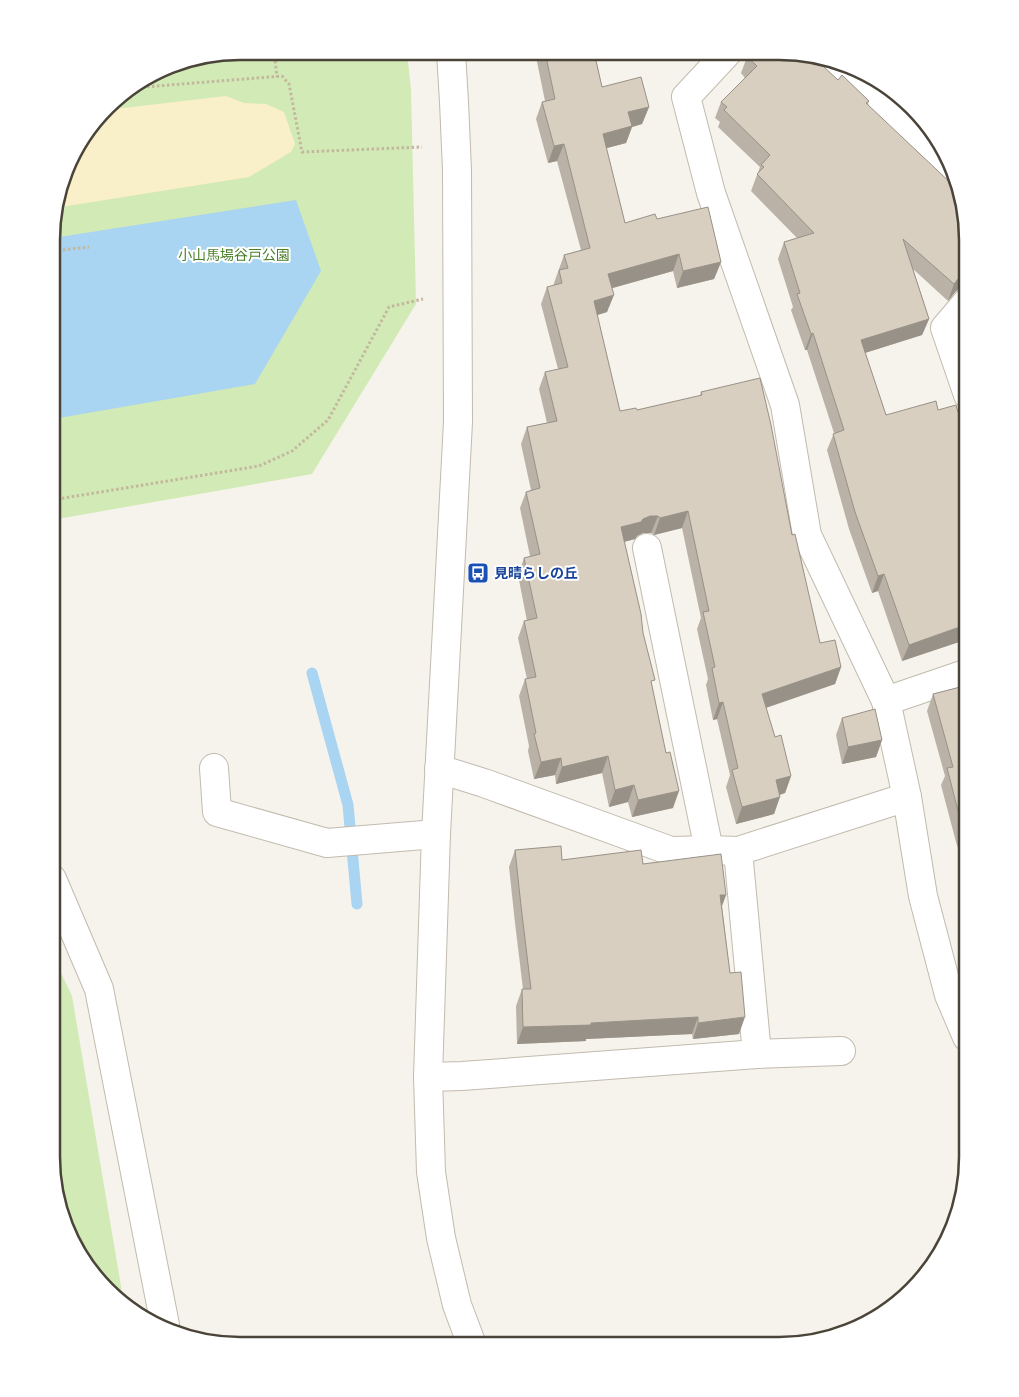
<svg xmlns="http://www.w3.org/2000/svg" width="1019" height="1397" font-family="'Golos Text','Noto Sans JP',sans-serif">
  <rect width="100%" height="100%" fill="#f6f3ec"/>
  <!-- green -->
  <g fill="#d2eab5">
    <polygon points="240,51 407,52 411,90 416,304 312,474 52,520 53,215 76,146 116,98 179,61"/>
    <polygon points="52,954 72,996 124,1304 98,1281 71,1240 51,1157"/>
  </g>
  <!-- sand -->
  <polygon fill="#f9efc9" points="226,96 244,103 266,104 284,112 295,144 291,152 249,177 55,208 76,146 106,110"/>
  <!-- water -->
  <polygon fill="#a9d4f2" points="296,200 321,271 255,384 53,419 53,238"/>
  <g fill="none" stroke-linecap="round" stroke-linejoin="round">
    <!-- stream -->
    <polyline stroke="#a9d4f2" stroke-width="11" points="312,673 348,805 357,904"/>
    <!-- minor casing -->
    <g stroke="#c2bbae" stroke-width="30">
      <g id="minor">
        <polyline points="451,52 454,102 457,170 458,422 436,834 428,1077 431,1172 441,1238 457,1305 472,1345"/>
        <polyline points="727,53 686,97 711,193 785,405 807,535 886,701 907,797 923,896 949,995 967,1037"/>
        <polyline points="834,61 952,172"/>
        <polyline points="968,395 945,328 968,301"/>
        <polyline points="647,548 709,850"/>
        <polyline points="886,701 968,673"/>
        <polyline points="214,768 217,812 327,843 436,834"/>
        <polyline points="439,769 484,783 671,851 709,850 738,851 907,797"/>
        <polyline points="738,851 757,1054"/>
        <polyline points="52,879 99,989 165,1325"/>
        <polyline points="428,1077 462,1076 757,1054 841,1051"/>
      </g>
    </g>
    <!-- path -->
    <g stroke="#c4b79f" stroke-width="3" stroke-dasharray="2.5 2.5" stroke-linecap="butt">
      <polyline points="274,51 277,77"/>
      <polyline points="132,88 282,76 289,84 302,152 422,147"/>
      <polyline points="53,251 89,247"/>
      <polyline points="52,500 259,466 292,451 328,420 389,307 423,299"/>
    </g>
    <!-- minor -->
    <use href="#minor" stroke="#fff" stroke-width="28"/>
  </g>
  <!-- wall -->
  <g fill="#bab2a6">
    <polygon points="535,52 594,52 602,87 649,107 642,124 632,127 626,143 606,148 625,223 657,219 721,262 714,279 677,288 673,271 612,288 607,312 597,315 620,411 637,410 700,396 701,392 792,535 820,643 841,667 835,684 766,708 775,737 791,776 785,793 780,795 774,814 736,824 726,787 730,775 717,719 713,720 706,685 708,679 697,629 701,618 682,528 654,535 651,533 643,533 637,536 635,539 624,542 643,633 673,808 632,817 628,802 609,807 602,773 556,784 555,775 534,779 528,751 529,746 519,696 525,679 527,679 518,638 524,621 527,621 518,575 524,558 530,556 520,508 526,492 531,490 521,444 527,427 547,423 539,389 545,372 558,369 541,304 547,287 553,286 564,255 581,250 557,161 548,163 536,119 542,102 545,101"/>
    <polygon points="747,57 838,80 869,101 868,104 968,240 968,286 963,286 956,291 948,301 913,269 929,319 922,335 865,353 886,415 968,639 902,661 878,591 872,593 849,529 827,450 834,433 807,350 805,350 791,310 793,307 778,259 784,242 797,238 751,191 760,167 718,127 720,122 715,118 721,102 745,78 741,73"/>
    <polygon points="968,685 967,876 956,842 941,785 945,776 927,711 933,694"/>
    <polygon points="842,718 882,740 876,757 842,764 836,735"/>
    <polygon points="515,850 562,860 643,864 726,895 722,906 730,973 739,1034 693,1039 692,1034 586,1039 586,1041 517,1044 516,1006 522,989 523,989 515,923 509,867"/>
  </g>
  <!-- shaded-wall -->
  <g fill="#979187">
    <polygon points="649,107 642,124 632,127 626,143 596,151 603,134 628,112"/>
    <polygon points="564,144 557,161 548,163 554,146"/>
    <polygon points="679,254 673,271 602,291 608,274"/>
    <polygon points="721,262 714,279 677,288 683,271"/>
    <polygon points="968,271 968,286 963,286 956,291 948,301 954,284 962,274"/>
    <polygon points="614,295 607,312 588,318 594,301"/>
    <polygon points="929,319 922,335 855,356 861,340"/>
    <polygon points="813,333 807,350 805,350 811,334"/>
    <polygon points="688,511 682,528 654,535 660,518"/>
    <polygon points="650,516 658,516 651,533 643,533 637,536 635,539 615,544 621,527"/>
    <polygon points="884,574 878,591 872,593 878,576"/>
    <polygon points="968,624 968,639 902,661 909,645"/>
    <polygon points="841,667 835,684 756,711 762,694"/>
    <polygon points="723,702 717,719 713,720 719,703"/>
    <polygon points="882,740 876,757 842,764 848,747"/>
    <polygon points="608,756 602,773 556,784 562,767"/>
    <polygon points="561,758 555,775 534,779 541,762"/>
    <polygon points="791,776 785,793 770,797 776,780"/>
    <polygon points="634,785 628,802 609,807 615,790"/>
    <polygon points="679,791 673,808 632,817 638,800"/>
    <polygon points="780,797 774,814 736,824 742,807"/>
    <polygon points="720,895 726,895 720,911"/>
    <polygon points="698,1017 692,1034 586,1039 586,1041 517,1044 523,1027"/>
    <polygon points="745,1017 739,1034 693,1039 698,1023"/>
  </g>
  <!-- building -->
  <g fill="#d8cfc1" stroke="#979187">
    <polygon points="545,52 594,52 602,87 641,77 649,107 628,112 632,126 603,134 625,223 655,214 657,219 708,207 721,262 683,271 679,254 608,274 614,295 594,301 620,411 636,408 637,410 702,395 701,392 760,378 771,425 792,535 795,534 820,643 835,640 841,667 762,694 775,737 781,735 791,776 776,780 780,797 742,807 732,770 738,768 723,702 719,703 712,668 715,667 703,612 709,611 688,511 660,518 658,516 650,516 643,519 641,522 621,527 641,614 643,633 655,680 651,681 666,753 670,752 679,791 638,800 634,785 615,790 608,756 562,767 561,758 541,762 534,734 536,733 525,679 536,677 524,621 537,618 524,558 540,554 526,492 540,488 527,427 557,421 545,372 568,367 547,287 562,283 559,270 568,268 564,255 590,248 564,144 554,146 542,102 555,99"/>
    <polygon points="750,53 804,53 811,55 838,80 842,75 869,101 866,103 956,188 968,240 968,271 962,274 954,284 903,239 929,319 861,340 886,415 936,401 938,410 956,405 968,446 968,624 909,645 884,574 878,576 855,512 833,434 844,430 813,333 811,334 797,294 800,293 784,242 814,233 757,174 764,167 761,165 770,155 724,110 727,107 721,102 757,66 747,57"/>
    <polygon points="968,685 967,842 962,826 947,768 953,767 933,694"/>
    <polygon points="875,709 882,740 848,747 842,718"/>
    <polygon points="561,846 562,860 641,850 643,864 721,854 726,895 720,895 730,973 741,972 745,1017 698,1023 698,1017 591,1023 591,1025 523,1027 522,989 531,989 521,906 515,850"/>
  </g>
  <!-- icons -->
  <defs>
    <g id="bus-square" transform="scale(1.125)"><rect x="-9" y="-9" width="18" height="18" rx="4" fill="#1a4fb4" stroke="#fff"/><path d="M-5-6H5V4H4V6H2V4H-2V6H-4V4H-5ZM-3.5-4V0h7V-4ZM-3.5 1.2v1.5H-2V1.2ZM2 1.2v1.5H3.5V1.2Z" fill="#fff"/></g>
  </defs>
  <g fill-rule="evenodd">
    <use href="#bus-square" x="478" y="573"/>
  </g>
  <g text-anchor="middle" stroke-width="4" stroke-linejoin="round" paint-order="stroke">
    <!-- park labels -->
    <g font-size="14" fill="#4a7f2a" stroke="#fff">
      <text x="234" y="260">小山馬場谷戸公園</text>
    </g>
    <!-- transit labels -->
    <g font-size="14" font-weight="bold" fill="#164399" stroke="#fff" text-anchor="start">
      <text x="494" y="578">見晴らしの丘</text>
    </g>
  </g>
  <!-- crop -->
  <path d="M0 0H1019V1397H0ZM240 60H779A180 180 0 0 1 959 240V1157A180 180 0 0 1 779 1337H240A180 180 0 0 1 60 1157V240A180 180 0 0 1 240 60Z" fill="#fff" fill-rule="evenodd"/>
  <path fill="none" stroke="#4b4439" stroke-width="2.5" d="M240 60H779A180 180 0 0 1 959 240V1157A180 180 0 0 1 779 1337H240A180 180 0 0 1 60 1157V240A180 180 0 0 1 240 60Z"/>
</svg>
